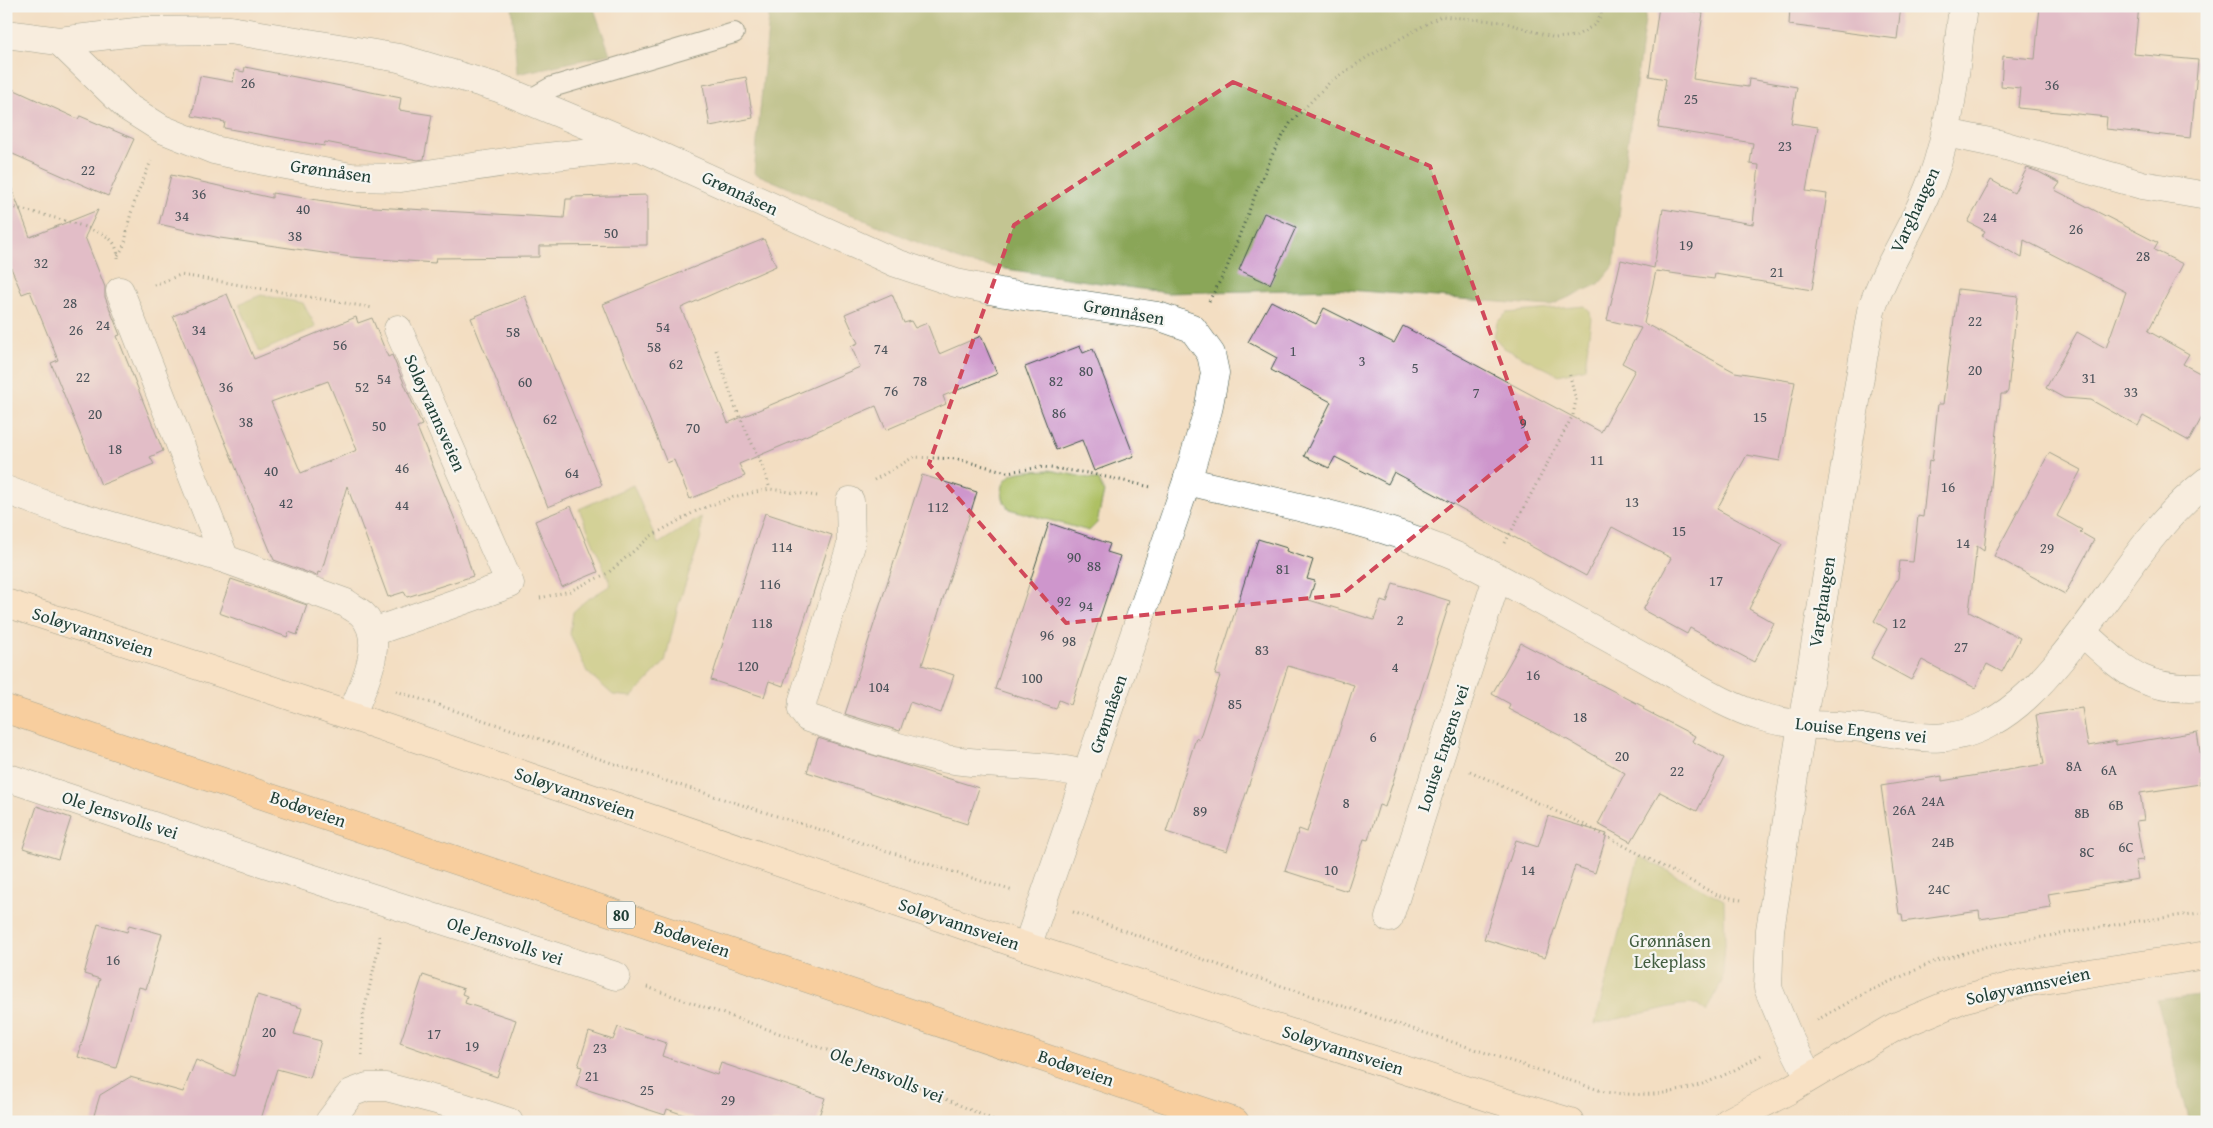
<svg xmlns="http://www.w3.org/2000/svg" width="2213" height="1128" font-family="'Gentium Book Plus',serif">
  <rect width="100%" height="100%" fill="#f6f6f2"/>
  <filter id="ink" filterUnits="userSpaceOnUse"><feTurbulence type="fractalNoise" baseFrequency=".02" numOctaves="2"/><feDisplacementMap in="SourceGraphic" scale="10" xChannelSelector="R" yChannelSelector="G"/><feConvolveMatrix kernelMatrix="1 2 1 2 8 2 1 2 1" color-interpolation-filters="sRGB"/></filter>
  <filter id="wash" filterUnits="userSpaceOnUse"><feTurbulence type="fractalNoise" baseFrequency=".0096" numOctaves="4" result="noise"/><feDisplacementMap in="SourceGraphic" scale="20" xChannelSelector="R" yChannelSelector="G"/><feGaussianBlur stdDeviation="1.12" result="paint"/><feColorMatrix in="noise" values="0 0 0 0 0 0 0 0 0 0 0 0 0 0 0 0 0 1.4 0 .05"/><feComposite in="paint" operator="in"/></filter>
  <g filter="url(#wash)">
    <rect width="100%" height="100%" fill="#f3dec2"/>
    <!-- green -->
    <g fill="#aec063" stroke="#667e4c">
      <polygon points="261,295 303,303 316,327 260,352 239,304"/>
      <polygon points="1585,306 1590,312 1591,318 1585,368 1559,375 1504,348 1494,337 1497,322 1507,313"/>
      <path d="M1049 470 1099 480 1104 492 1097 523 1089 531 1009 509C999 498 999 478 1016 473 1026 470 1039 471 1049 470Z"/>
      <polygon points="633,485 658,544 701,517 701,537 678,606 665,662 632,697 613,695 587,672 570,634 573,612 585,601 611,585 579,509"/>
      <polygon points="1639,856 1724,900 1725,944 1722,981 1707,1012 1697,1004 1679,1005 1595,1024"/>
    </g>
    <!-- forest -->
    <g fill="#8aa659" stroke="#547246">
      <polygon points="512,6 593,6 610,54 517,74"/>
      <polygon points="770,6 1647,6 1623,177 1614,266 1599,284 1549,306 1336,289 1167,293 966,263 754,173"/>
      <polygon points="2207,994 2207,1122 2192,1122 2189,1119 2157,1000"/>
    </g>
    <g id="blocks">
      <!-- building -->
      <g fill="#ce96cc" fill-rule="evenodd">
        <polygon points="1659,6 1703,13 1693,79 1748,87 1749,79 1797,87 1791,123 1818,127 1806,191 1827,194 1812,290 1715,274 1714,279 1656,271 1644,323 1735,372 1795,382 1780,461 1747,455 1717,509 1782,544 1749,609 1774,623 1754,662 1690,628 1687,634 1643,610 1671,558 1612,527 1586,576 1394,472 1388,484 1335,457 1329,468 1304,456 1331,402 1271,370 1277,358 1248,342 1271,301 1316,324 1324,308 1394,343 1403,326 1601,432 1635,370 1622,363 1641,328 1607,320 1621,260 1654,268 1663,209 1753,224 1759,165 1750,164 1753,143 1658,128 1666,79 1649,76"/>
        <polygon points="1790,6 1901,6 1897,39 1789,25"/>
        <polygon points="2040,6 2139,6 2134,54 2198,60 2191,138 2106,129 2107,117 2018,108 2020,88 2001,86 2003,56 2035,59"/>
        <polygon points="245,67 401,98 399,110 432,115 424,159 418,160 325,142 324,146 224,128 225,122 192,116 200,76 233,82 235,70 244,72"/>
        <polygon points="746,77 753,118 710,126 703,85"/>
        <polygon points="6,86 78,119 80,116 134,139 108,196 6,151"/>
        <polygon points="2027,168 2039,172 2060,183 2055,190 2158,243 2154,250 2183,264 2148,331 2189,354 2183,364 2207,377 2207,408 2189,441 2143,416 2138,426 2091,400 2064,398 2046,388 2077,332 2106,348 2126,292 2024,240 2022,258 1982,236 1985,231 1968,222 1991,180 2014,193"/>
        <polygon points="171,175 272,198 272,193 357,206 564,218 566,199 572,199 572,197 647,195 647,245 539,246 539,257 436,258 435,263 351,257 220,238 159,224"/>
        <polygon points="9,181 30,237 98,210 85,237 105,287 105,297 120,335 117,336 163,451 150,457 154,464 101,485 51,363 58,360 30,291 22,294 6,256 6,182"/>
        <polygon points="1264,213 1296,227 1270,284 1239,270"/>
        <polygon points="764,239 776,266 681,308 728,423 860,367 851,346 858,343 845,314 892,294 904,323 911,321 915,328 927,323 939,354 981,336 997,374 943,396 946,404 886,430 876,406 739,464 745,476 690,499 674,460 667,463 603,304"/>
        <polygon points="1958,289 2018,296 2008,391 2006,394 2001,394 1984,551 1977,546 1969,611 2020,638 2002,672 1987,664 1975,688 1922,660 1911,680 1871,658 1887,629 1874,621 1898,578 1900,561 1913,562 1918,516 1923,517 1929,460 1932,461 1938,404 1943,404"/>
        <path d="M227 294 254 359 356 317 358 323 372 318 388 357 392 355 422 425 417 427 456 522 473 576 407 597 404 592 388 597 347 486 321 573 318 572 317 576 274 560 173 316ZM328 381 357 450 301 473 271 402Z"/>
        <polygon points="525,296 602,485 548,507 471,318"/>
        <polygon points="1080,346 1083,353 1093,349 1134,456 1094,471 1082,440 1056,450 1025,367"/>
        <polygon points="2049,453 2081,470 2057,516 2082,530 2080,532 2094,540 2065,594 1994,556"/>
        <polygon points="922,475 977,492 922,665 954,675 941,713 910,702 900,731 845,714"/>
        <polygon points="571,506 598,572 562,587 535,521"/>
        <polygon points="765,513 832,535 783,686 769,681 764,697 711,680"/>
        <polygon points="1049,523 1110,544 1107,552 1120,556 1071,705 1059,700 1056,709 995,689"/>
        <polygon points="1258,539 1287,548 1286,551 1313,560 1307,579 1315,581 1309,600 1374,620 1381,601 1387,603 1393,583 1450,601 1385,807 1379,805 1368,840 1364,839 1347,891 1285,871 1299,829 1307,832 1354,685 1288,666 1227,851 1166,832 1196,738 1199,740 1220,676 1215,675"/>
        <polygon points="231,579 307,605 297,635 289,632 287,637 219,613"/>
        <polygon points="1521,643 1644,707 1643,709 1695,736 1692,741 1724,758 1697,811 1660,792 1631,842 1598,824 1625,773 1559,735 1508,709 1510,704 1492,694"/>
        <polygon points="2082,708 2088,746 2116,741 2116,745 2197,732 2204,777 2199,778 2200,784 2140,793 2144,820 2136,821 2143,860 2135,861 2138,879 2048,894 2051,908 1980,919 1979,911 1903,922 1902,914 1899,914 1881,786 1942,776 1942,781 2044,764 2036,715"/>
        <polygon points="818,738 979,788 967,824 807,772"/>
        <polygon points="37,806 71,818 58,859 23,848"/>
        <polygon points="1548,816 1607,834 1595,873 1575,866 1545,958 1484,939 1516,840 1538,847"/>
        <polygon points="98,924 127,932 129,925 162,934 146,989 139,987 116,1068 78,1057 100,979 84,974"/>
        <polygon points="423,975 464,989 462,994 467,996 465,1003 516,1020 497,1077 400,1043"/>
        <polygon points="257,995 302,1008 294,1034 321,1041 310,1078 277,1069 260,1122 92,1122 100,1095 130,1077 183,1092 196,1060 234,1076"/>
        <polygon points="618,1027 666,1043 662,1056 717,1075 721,1063 825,1098 817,1122 704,1122 667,1109 665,1115 576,1086 582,1067 578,1066 589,1032 613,1040"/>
      </g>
    </g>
  </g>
  <g filter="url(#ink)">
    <use href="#blocks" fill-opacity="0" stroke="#3f5549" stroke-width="1"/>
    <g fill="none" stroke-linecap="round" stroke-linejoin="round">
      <!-- lane casing -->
      <g stroke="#3f5549" stroke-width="22">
        <polyline id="lane" points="529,100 552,87 734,33"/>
      </g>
      <!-- street casing -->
      <g stroke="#3f5549" stroke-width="29">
        <g id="street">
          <polyline points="6,34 59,41 144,31 230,30 399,58 499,88 640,147 896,263 956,283 1005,293 1158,316 1192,328 1211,354 1215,373 1208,410 1187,481 1027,947"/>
          <polyline points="59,41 127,107 162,129 214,150 264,161 351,177 401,178 519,160 638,147"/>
          <polyline points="1946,133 1999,144 2142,185 2207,196"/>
          <polyline points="120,291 225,559"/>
          <path d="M1187 481C1277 503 1371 519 1456 556 1471 563 1485 571 1499 578 1553 607 1607 637 1661 667 1694 685 1726 706 1762 717 1795 727 1829 724 1862 728 1908 735 1946 748 1990 723 2018 708 2040 684 2060 660 2110 601 2146 529 2207 481"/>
          <path d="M6 490 68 513 225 559 346 603C351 607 358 610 362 614 388 641 362 688 351 716"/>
          <path d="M850 501 851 545 803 700 802 710 808 718C852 733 902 750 947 759 994 767 1042 762 1087 775"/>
          <polyline points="373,632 510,584 398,329"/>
          <path d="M2083 633C2126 672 2145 693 2207 687"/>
          <polyline points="6,777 258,861 616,976"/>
          <polyline points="1389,918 1497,578"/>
          <path d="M1809 1077 1789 1038 1768 988 1770 930 1802 724 1871 311C1886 264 1916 225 1932 179 1952 124 1956 64 1963 6"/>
          <polyline points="329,1122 351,1093 367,1087 386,1087 463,1107 509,1122"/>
        </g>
      </g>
      <!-- secondary casing -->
      <g stroke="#3f5549" stroke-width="29">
        <g id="secondary">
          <polyline points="6,603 351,716 1027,947 1497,1100 1570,1122"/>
          <polyline points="1728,1122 1789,1090 1895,1027 1962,999 2024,983 2207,955"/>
        </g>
      </g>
      <!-- primary casing -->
      <g stroke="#3f5549" stroke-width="29">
        <polyline id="primary" points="6,709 1235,1122"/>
      </g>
      <!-- path -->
      <g stroke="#3f5549" stroke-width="3" stroke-dasharray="1 4" stroke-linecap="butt">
        <path d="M6 205C28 212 99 226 112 241 116 245 118 253 118 259"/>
        <path d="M118 255C128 242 125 236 129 221 134 200 143 180 151 161"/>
        <polyline points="154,285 180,275 200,278 373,308"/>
        <polyline points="1209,301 1226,270 1259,185 1275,149 1291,122 1331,81 1369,56 1441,16 1503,22 1555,38 1576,36 1596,24 1604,8"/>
        <polyline points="716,350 735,406 764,470 770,489"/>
        <polyline points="874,480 914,457 957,459 1007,472 1043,467 1088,473 1151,487"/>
        <polyline points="1505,543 1573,415 1576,400 1569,372"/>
        <polyline points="540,598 570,591 608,573 651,536 698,510 733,497 770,489 817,496"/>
        <polyline points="396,691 654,777 1013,891"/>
        <polyline points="1470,771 1583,824 1717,895 1741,900"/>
        <path d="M1073 912 1227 968 1605 1092C1669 1100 1706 1088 1761 1055"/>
        <polyline points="647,987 867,1064 998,1122"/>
        <polyline points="1817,1020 1869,991 1936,961 1990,946 2131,922 2207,912"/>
        <polyline points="362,1055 362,1020 380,941 378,934"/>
      </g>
      <!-- lane -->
      <use href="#lane" stroke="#fff" stroke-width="20"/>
      <!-- street -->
      <use href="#street" stroke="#fff" stroke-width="28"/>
      <!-- secondary -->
      <use href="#secondary" stroke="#ffe4c6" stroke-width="28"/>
      <!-- primary -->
      <use href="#primary" stroke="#ffbb71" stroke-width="28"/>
    </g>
  </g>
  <!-- marked area -->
  <path d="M0 0H2213V1128H0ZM1233 82 1430 166 1530 443 1341 595 1066 623 929 464 1014 225Z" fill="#f3dec2" fill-opacity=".55" fill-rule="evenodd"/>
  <path fill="none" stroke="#d1495b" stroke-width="4" stroke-dasharray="10 6" stroke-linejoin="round" d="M1233 82 1430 166 1530 443 1341 595 1066 623 929 464 1014 225Z"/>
  <g text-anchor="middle" stroke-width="4.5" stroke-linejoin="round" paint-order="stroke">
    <!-- number labels -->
    <g font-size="15" fill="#4b535a">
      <text x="248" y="88">26</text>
      <text x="2052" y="90">36</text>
      <text x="1691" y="104">25</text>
      <text x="1785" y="151">23</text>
      <text x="88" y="175">22</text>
      <text x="199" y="199">36</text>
      <text x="303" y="214">40</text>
      <text x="182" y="221">34</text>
      <text x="1990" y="222">24</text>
      <text x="2076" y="234">26</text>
      <text x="611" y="238">50</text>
      <text x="295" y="241">38</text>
      <text x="1686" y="250">19</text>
      <text x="2143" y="261">28</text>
      <text x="41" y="268">32</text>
      <text x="1777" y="277">21</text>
      <text x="70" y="308">28</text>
      <text x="1975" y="326">22</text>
      <text x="103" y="330">24</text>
      <text x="663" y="332">54</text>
      <text x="76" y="335">26</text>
      <text x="199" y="335">34</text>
      <text x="513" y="337">58</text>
      <text x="340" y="350">56</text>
      <text x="654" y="352">58</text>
      <text x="881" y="354">74</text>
      <text x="1293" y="356">1</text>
      <text x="1362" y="366">3</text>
      <text x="676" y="369">62</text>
      <text x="1415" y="373">5</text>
      <text x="1975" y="375">20</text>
      <text x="1086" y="376">80</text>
      <text x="83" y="382">22</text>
      <text x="2089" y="383">31</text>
      <text x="384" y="384">54</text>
      <text x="920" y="386">78</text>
      <text x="1056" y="386">82</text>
      <text x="525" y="387">60</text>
      <text x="226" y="392">36</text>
      <text x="362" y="392">52</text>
      <text x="891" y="396">76</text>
      <text x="2131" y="397">33</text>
      <text x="1476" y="398">7</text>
      <text x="1059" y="418">86</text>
      <text x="95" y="419">20</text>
      <text x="1760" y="422">15</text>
      <text x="550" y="424">62</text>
      <text x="246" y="427">38</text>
      <text x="1523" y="428">9</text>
      <text x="379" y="431">50</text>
      <text x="693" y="433">70</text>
      <text x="115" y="454">18</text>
      <text x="1597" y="465">11</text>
      <text x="402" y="473">46</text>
      <text x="271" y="476">40</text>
      <text x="572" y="478">64</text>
      <text x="1948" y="492">16</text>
      <text x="1632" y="507">13</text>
      <text x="286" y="508">42</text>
      <text x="402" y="510">44</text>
      <text x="938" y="512">112</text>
      <text x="1679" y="536">15</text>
      <text x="1963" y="548">14</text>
      <text x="782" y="552">114</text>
      <text x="2047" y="553">29</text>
      <text x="1074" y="562">90</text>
      <text x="1094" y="571">88</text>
      <text x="1283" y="574">81</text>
      <text x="1716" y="586">17</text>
      <text x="770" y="589">116</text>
      <text x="1064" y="606">92</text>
      <text x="1086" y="611">94</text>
      <text x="1400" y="625">2</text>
      <text x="762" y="628">118</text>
      <text x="1899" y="628">12</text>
      <text x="1047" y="640">96</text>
      <text x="1069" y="646">98</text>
      <text x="1961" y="652">27</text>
      <text x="1262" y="655">83</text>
      <text x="748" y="671">120</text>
      <text x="1395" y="672">4</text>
      <text x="1533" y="680">16</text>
      <text x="1032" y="683">100</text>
      <text x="879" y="692">104</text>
      <text x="1235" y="709">85</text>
      <text x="1580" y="722">18</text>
      <text x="1373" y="742">6</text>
      <text x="1622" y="761">20</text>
      <text x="2074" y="771">8A</text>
      <text x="2109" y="775">6A</text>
      <text x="1677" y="776">22</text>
      <text x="1933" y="806">24A</text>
      <text x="1346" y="808">8</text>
      <text x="2116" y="810">6B</text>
      <text x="1904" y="815">26A</text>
      <text x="1200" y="816">89</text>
      <text x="2082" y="818">8B</text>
      <text x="1943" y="847">24B</text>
      <text x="2126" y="852">6C</text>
      <text x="2087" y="857">8C</text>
      <text x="1331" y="875">10</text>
      <text x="1528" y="875">14</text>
      <text x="1939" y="894">24C</text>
      <text x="113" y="965">16</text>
      <text x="269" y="1037">20</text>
      <text x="434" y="1039">17</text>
      <text x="472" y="1051">19</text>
      <text x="600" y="1053">23</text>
      <text x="592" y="1081">21</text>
      <text x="647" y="1095">25</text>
      <text x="728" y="1105">29</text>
    </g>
    <!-- shield labels -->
    <rect fill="#f6f6f2" stroke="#60746d" stroke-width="1" x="607" y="901.5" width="28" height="27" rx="4"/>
    <g font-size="16" font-weight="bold" fill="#1f3d34">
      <text x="621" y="921">80</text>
    </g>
    <!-- street labels -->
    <g font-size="18" fill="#1f3d34" stroke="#f6f6f2">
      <text transform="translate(331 171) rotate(8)" y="6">Grønnåsen</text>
      <text transform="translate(740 193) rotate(25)" y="6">Grønnåsen</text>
      <text transform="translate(1915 210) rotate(-65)" y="6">Varghaugen</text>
      <text transform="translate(1124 312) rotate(10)" y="6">Grønnåsen</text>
      <text transform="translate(435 413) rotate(66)" y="6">Soløyvannsveien</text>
      <text transform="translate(1822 602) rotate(-81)" y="6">Varghaugen</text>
      <text transform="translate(93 632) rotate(18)" y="6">Soløyvannsveien</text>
      <text transform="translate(1108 714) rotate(-71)" y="6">Grønnåsen</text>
      <text transform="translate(1861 730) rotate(6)" y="6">Louise Engens vei</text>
      <text transform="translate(1443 748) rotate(-72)" y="6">Louise Engens vei</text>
      <text transform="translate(575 793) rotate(19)" y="6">Soløyvannsveien</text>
      <text transform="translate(308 809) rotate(19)" y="6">Bodøveien</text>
      <text transform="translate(120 815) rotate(18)" y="6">Ole Jensvolls vei</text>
      <text transform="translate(959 924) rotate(19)" y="6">Soløyvannsveien</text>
      <text transform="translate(692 939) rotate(19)" y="6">Bodøveien</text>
      <text transform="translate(505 941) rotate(18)" y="6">Ole Jensvolls vei</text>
      <text transform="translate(2028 986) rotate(-12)" y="6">Soløyvannsveien</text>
      <text transform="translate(1343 1050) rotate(18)" y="6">Soløyvannsveien</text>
      <text transform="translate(1076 1068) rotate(19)" y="6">Bodøveien</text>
      <text transform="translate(887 1075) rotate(22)" y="6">Ole Jensvolls vei</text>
    </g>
    <!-- park labels -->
    <g font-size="18" fill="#435e40" stroke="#f6f6f2">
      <text x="1670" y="947">Grønnåsen<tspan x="1670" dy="21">Lekeplass</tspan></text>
    </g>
  </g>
  <!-- margin -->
  <rect width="2213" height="1128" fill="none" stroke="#f6f6f2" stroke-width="25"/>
</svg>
